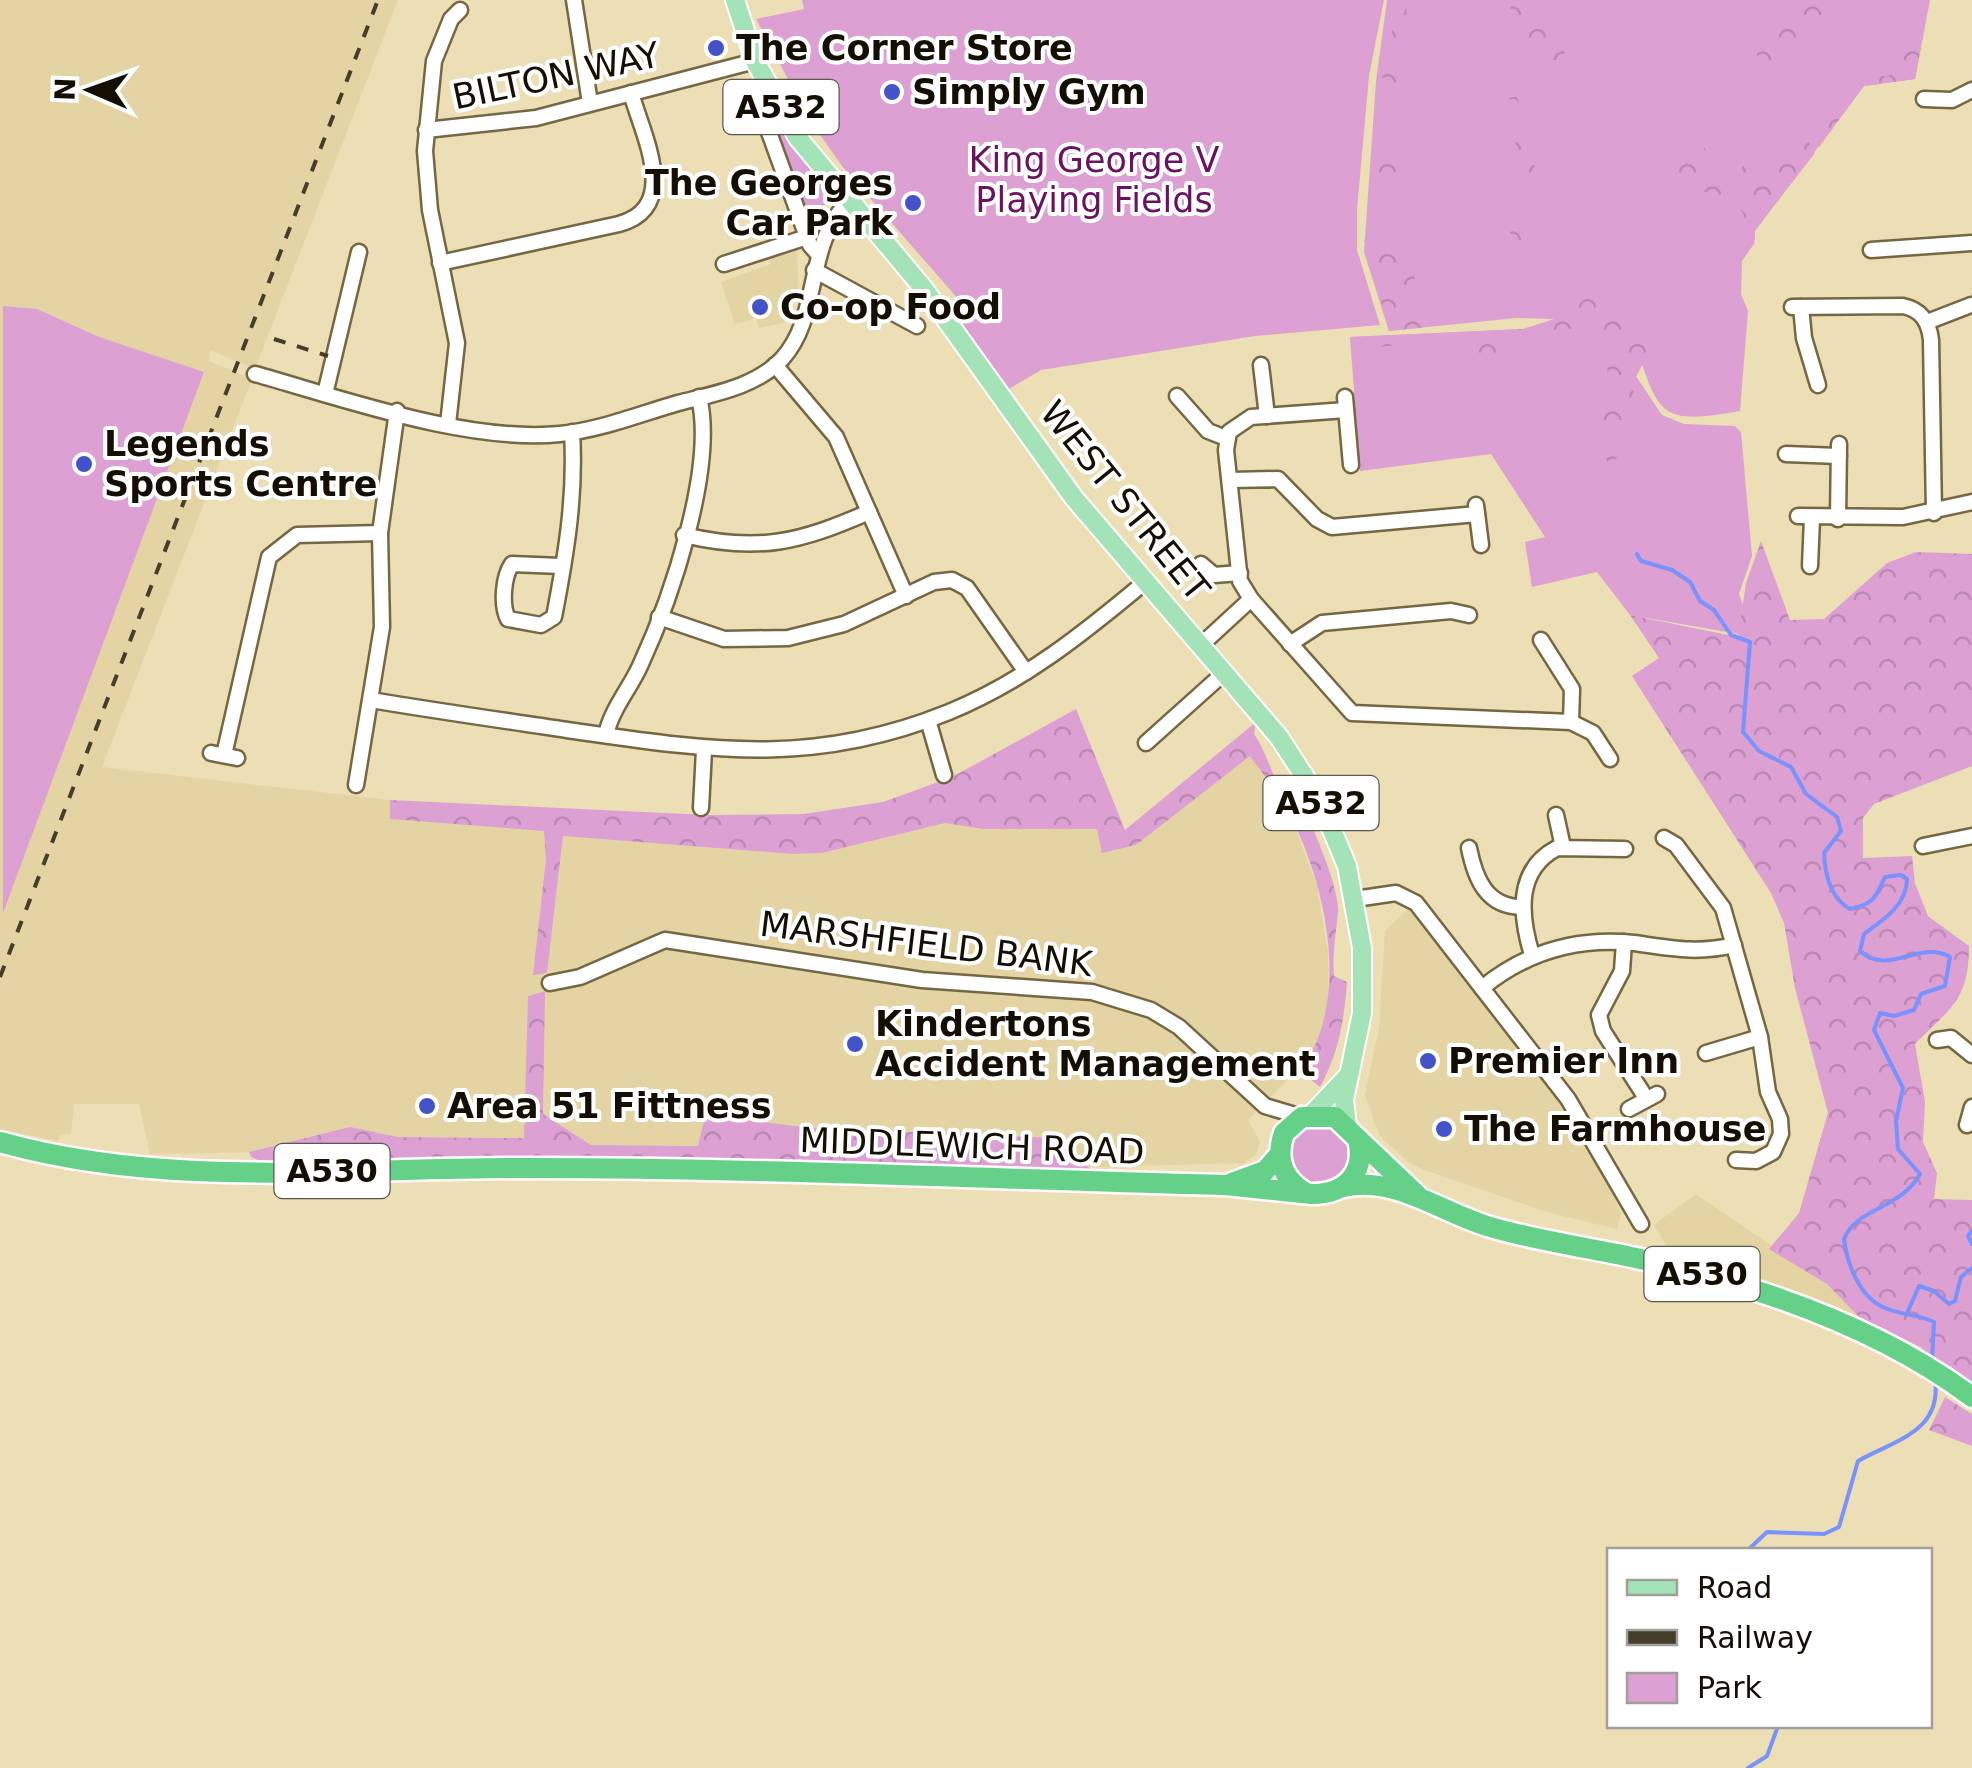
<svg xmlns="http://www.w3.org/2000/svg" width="1972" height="1768" font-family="'DejaVu Sans',sans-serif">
  <defs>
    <pattern id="forest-crowns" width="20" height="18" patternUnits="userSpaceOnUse" patternTransform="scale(2.5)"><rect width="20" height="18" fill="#dca0d3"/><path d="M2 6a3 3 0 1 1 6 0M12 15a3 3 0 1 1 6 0" fill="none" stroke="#bc89b4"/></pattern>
  </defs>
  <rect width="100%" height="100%" fill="#ecdfb5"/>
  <!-- built -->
  <g fill="#e4d4a4">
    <polygon points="0,0 398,0 255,369 210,350 209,361 252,379 102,767 390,800 391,819 544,830 546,859 534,975 547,973 563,836 793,854 822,853 945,823 983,829 1097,829 1102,852 1136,845 1250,755 1290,814 1317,886 1328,953 1329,1008 1316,1051 1248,1120 1260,1142 1256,1154 1244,1163 1092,1167 1054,1138 813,1128 710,1116 705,1118 699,1146 591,1145 543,1114 544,991 528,996 525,1138 399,1137 399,1150 150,1154 139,1104 74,1104 71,1134 60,1134 59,1141 0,1130"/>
    <polygon points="797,246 799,295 783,323 759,328 756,318 735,324 721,282 771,264 769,255"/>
    <polygon points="1408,909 1544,1078 1613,1195 1621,1213 1617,1229 1550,1213 1424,1170 1407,1161 1379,1135 1365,1095 1379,1028 1385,931"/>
    <polygon points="1696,1194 1827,1284 1860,1318 1785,1287 1672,1255 1654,1225"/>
  </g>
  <!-- green -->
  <g fill="#dca0d3">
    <polygon points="802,0 1384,0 1369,76 1357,209 1357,250 1380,325 1255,336 1041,370 1007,390 954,320 966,308 842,166 809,119 756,19 804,9"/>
    <path d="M1387 0H1930L1915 79 1864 86 1755 231 1754 244 1742 261 1741 294 1748 311 1740 411C1656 426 1660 414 1633 339L1599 321 1662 415 1684 424 1735 426 1741 432 1752 556 1739 594 1755 637 1630 615 1597 572 1532 587 1525 542 1545 537 1491 454 1360 471 1350 337 1523 329 1554 319 1516 318 1389 331 1364 252 1376 81Z"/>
    <polygon points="754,87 825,187 826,203 812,222 808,221"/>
    <polygon points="3,306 37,309 99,337 204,372 3,913"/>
    <circle cx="1320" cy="1154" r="30"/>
  </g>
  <!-- forest -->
  <g fill="url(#forest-crowns)">
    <polygon points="1398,0 1408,0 1404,31 1392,60 1402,69 1408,83 1398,108 1381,103 1379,94"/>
    <polygon points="1510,0 1531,0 1563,48 1570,70 1560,81 1548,82 1540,71 1545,59 1540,48 1526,55 1512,30"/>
    <path d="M1761 0H1849C1825 18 1812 70 1778 64 1766 62 1766 67 1757 58V49L1776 30 1772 11Z"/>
    <path d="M1919 19 1926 20 1915 79 1864 86 1819 147 1821 134 1815 124C1825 116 1824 106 1832 98 1850 77 1875 78 1899 74L1909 29H1914Z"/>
    <polygon points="1517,96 1537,175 1519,232 1524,250 1510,233 1526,180 1513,135 1509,98"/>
    <polygon points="1801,140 1808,141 1815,153 1755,230 1754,244 1742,241 1744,215 1733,197 1687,189 1674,179 1677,162 1692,142 1701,142 1710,157 1707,176 1735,179 1749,156 1768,162 1772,152 1791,148"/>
    <path d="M1387 141C1407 150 1400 167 1395 184L1383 187 1370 177 1380 144Z"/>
    <polygon points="1394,239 1415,275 1413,309 1426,315 1425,327 1389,331 1364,240"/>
    <path d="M1590 294H1596L1604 308C1613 311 1619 307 1627 311 1668 331 1645 357 1632 385L1642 429 1630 435 1627 453 1608 463 1596 436 1606 413 1608 348C1570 312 1540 335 1499 350L1500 360 1491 368 1462 339 1377 347 1351 342 1350 337 1523 329 1566 316Z"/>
    <path d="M1761 541 1790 620 1824 619 1887 563 1916 552 1972 554V766L1874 804 1863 818V858L1912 856 1915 883 1928 916 1969 946C1969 1001 1950 1008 1915 1044L1925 1102 1923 1142 1937 1173 1934 1199 1972 1200V1397L1918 1364 1922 1348 1860 1318 1827 1284 1769 1249 1799 1213 1828 1113 1795 988 1784 923 1771 893 1632 676 1659 658 1630 615 1738 637 1746 583Z"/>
    <path d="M1076 709 1125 830 1256 722 1254 734C1266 751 1269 768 1279 785L1297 791C1308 818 1340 885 1338 913 1336 933 1332 955 1334 976L1347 982C1344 1021 1339 1052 1320 1087L1300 1071C1352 1002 1327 886 1289 813 1279 793 1263 775 1250 756L1136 845 1102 853 1097 829H983L945 823 822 853 793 854 563 836 547 973 533 975 546 859 544 831 390 819V800L707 815 804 814 883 802 952 777Z"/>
    <polygon points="545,991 543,1114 591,1145 698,1146 705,1117 710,1116 813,1128 1054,1138 1093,1171 263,1162 251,1157 249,1152 350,1127 398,1137 524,1138 528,996"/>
    <polygon points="1945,1397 1972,1414 1972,1446 1929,1430"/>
  </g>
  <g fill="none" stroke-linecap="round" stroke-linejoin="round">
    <!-- stream -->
    <g stroke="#7a92fb" stroke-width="4">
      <path d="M1637 554 1641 561 1672 570 1690 582 1700 601 1714 610 1731 635 1750 642 1743 732 1759 751 1791 767 1806 794 1837 817 1841 831 1824 853C1825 875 1830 898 1850 909 1874 904 1876 897 1885 877L1901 875 1907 879C1907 905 1883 920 1864 934L1860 951C1889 977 1920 939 1950 957L1945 986 1921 994 1914 1010 1894 1016 1880 1013 1874 1030 1903 1088 1896 1121 1898 1149 1920 1174C1901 1209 1856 1208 1844 1239 1847 1264 1860 1298 1885 1308 1901 1315 1918 1314 1934 1322L1932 1361"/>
      <polyline points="1972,1231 1968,1236 1972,1244"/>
      <polyline points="1908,1311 1919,1286 1934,1291 1949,1304 1955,1301 1961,1277 1972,1268"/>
      <path d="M1748 1550 1767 1532 1824 1534 1839 1527 1858 1461C1896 1440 1942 1431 1935 1380"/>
      <polyline points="1748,1768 1767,1756 1778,1726"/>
    </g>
    <!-- minor casing -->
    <g stroke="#746742" stroke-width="19">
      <g id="minor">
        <polyline points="574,0 590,103"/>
        <polyline points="754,91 810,245 818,254"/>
        <polyline points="1924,99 1952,100 1972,90"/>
        <polyline points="426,130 536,118 755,61"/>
        <polyline points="1871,250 1972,243"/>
        <path d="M440 263 619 224C681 207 643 136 631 93"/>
        <polyline points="724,264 807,237"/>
        <polyline points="814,270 917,326"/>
        <path d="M1792 307 1903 306C1922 310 1929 322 1931 340L1934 513"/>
        <polyline points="1801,307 1804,338 1818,385"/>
        <polyline points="1927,322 1971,305"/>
        <polyline points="775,365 836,437 906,596"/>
        <polyline points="1261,365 1267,416"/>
        <path d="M255 374C344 399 468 443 560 434 600 430 640 414 678 403 713 394 756 387 782 359 822 315 804 244 849 201"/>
        <polyline points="325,394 359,252"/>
        <polyline points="1177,396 1208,431 1226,438"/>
        <polyline points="1345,397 1351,465"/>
        <polyline points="448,424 457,343 430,210 425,151 434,61 451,19 460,10"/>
        <polyline points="1786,454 1839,456"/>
        <polyline points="1230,480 1278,479 1317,519 1332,527 1477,514"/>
        <polyline points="1476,505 1481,545"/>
        <polyline points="1798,516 1903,517 1972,502"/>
        <polyline points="1838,519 1839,444"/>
        <path d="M684 535C759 553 800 542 869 512"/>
        <polyline points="1201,564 1214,575 1240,573"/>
        <path d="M560 566 512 564C503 577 501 605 508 619L541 625 554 617C566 555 576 496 572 432"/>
        <polyline points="1810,566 1812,518"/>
        <polyline points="1251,599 1352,713 1571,722 1593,733 1610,759"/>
        <polyline points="659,617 724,639 788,638 844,624 934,582 952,580 967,588 1026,672"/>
        <polyline points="1541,640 1572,689 1571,722"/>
        <polyline points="1290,644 1322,623 1451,611 1469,615"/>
        <polyline points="1200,646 1251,599 1240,581 1226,450 1229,432 1251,417 1346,410"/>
        <path d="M371 700C436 711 501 720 567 730 708 750 811 768 949 712 1023 682 1084 633 1145 582"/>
        <polyline points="928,720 944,775"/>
        <path d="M606 735C611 710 629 690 640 666 671 599 716 468 699 397"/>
        <polyline points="1146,743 1224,673"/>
        <polyline points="211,753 237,758"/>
        <polyline points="224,755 269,557 297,535 380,533"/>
        <polyline points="356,785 382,627 380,533 397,411"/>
        <polyline points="701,808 704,750"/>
        <polyline points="1556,815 1563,847"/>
        <polyline points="1664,838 1676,845 1723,908 1760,1037 1768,1092 1780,1119 1781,1134 1773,1152 1756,1161 1736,1160"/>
        <polyline points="1923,846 1972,836"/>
        <path d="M1469 848C1475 878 1486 907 1522 907"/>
        <polyline points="1355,899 1396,893 1416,903 1568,1099 1641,1224"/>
        <polyline points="1624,942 1622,971 1599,1015 1603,1031 1646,1098"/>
        <path d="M1532 955C1520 916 1515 870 1557 848L1625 849"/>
        <polyline points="550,983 580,977 665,940 922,980 1092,992 1151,1010 1179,1027 1265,1106 1302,1117"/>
        <path d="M1482 988C1526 952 1576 937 1634 943 1670 948 1697 954 1734 945"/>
        <polyline points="1937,1040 1951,1038 1972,1055"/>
        <polyline points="1706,1053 1760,1037"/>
        <polyline points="1629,1109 1657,1094"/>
        <polyline points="1967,1125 1972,1107"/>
      </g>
    </g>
    <!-- major casing -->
    <g stroke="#fff" stroke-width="22">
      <g id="major">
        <polyline points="735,0 755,61 798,138 924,289 1074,498 1279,737 1319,799 1347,866 1362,948 1362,1013 1344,1100 1347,1125"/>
        <polyline points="1311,1115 1347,1077"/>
      </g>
    </g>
    <!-- highway casing -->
    <g stroke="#fff" stroke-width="25">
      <g id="highway">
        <polyline points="1358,1139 1418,1196"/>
        <path d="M0 1142C171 1190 353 1167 528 1168 760 1168 993 1179 1225 1185L1312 1194C1346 1194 1366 1173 1358 1139L1335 1117H1302L1284 1133C1275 1159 1283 1180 1306 1193"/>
        <polyline points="1232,1183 1265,1171 1280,1154"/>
        <path d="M1343 1187C1393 1175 1441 1212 1487 1226 1536 1241 1587 1247 1636 1258 1752 1284 1876 1325 1972 1397"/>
      </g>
    </g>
    <!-- minor -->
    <use href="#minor" stroke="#fff" stroke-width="14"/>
    <!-- major -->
    <use href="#major" stroke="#a3e3b7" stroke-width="18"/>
    <!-- highway -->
    <use href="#highway" stroke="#65d087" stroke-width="20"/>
    <!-- rail -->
    <g stroke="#453e2b" stroke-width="4" stroke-dasharray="12 12" stroke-linecap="butt">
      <polyline points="274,339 328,356"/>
      <polyline points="0,977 378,0"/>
    </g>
  </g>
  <!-- markers -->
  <g fill="#4454c8" stroke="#fff" stroke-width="4">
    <circle cx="716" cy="48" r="10"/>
    <circle cx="892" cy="92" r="10"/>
    <circle cx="913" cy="203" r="10"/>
    <circle cx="760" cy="307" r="10"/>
    <circle cx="84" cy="464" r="10"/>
    <circle cx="855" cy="1044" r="10"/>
    <circle cx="1428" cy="1061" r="10"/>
    <circle cx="427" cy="1106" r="10"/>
    <circle cx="1444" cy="1129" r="10"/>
  </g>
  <g text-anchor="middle" stroke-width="8" stroke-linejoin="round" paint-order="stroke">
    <!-- shield labels -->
    <g fill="#fff" stroke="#5a574e" stroke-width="2.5">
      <rect x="723.5" y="80" width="115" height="54" rx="8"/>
      <rect x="1263.5" y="776" width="115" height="54" rx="8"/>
      <rect x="274.5" y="1144" width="115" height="54" rx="8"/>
      <rect x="1644.5" y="1247" width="115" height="54" rx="8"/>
    </g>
    <g font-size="32" font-weight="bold" fill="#140f02">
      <text x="781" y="118">A532</text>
      <text x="1321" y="814">A532</text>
      <text x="332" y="1182">A530</text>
      <text x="1702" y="1285">A530</text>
    </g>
    <!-- poi labels -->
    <g font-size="35" font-weight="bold" fill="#140f02" stroke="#fff" text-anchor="start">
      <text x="736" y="60">The Corner Store</text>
      <text x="912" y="104">Simply Gym</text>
      <text x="893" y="195" text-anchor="end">The Georges<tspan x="893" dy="40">Car Park</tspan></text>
      <text x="780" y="319">Co-op Food</text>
      <text x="104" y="456">Legends<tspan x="104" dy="40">Sports Centre</tspan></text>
      <text x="875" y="1036">Kindertons<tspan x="875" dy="40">Accident Management</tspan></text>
      <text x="1448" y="1073">Premier Inn</text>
      <text x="447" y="1118">Area 51 Fittness</text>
      <text x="1464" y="1141">The Farmhouse</text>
    </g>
    <!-- street labels -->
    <g font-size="35" fill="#140f02" stroke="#fff">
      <text transform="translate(556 76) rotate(-12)" y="12">BILTON WAY</text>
      <text transform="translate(1125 501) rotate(51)" y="12">WEST STREET</text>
      <text transform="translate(926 944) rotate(7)" y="12">MARSHFIELD BANK</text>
      <text transform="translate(972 1146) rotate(2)" y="12">MIDDLEWICH ROAD</text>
    </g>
    <!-- park labels -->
    <g font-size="35" fill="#691261" stroke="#fff">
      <text x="1094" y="172">King George V<tspan x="1094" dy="40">Playing Fields</tspan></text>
    </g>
  </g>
  <!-- legend -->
  <rect x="1607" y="1548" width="325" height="180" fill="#ffffff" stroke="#a19f9a" stroke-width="2.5"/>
  <rect x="1627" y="1580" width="50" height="15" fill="#a3e3b7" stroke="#a19f9a" stroke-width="2.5"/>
  <text x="1697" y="1598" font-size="30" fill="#140f02">Road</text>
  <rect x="1627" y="1630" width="50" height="15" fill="#453e2b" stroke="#a19f9a" stroke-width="2.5"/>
  <text x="1697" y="1648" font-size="30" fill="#140f02">Railway</text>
  <rect x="1627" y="1673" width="50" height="30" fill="#dca0d3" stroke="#a19f9a" stroke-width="2.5"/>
  <text x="1697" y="1698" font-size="30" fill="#140f02">Park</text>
  <!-- north arrow -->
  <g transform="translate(90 90) rotate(272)" stroke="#ffffff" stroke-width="8" paint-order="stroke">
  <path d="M0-8L18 38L0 25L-18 38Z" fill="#140f02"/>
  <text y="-15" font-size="28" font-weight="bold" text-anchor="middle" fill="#140f02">N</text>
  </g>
</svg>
